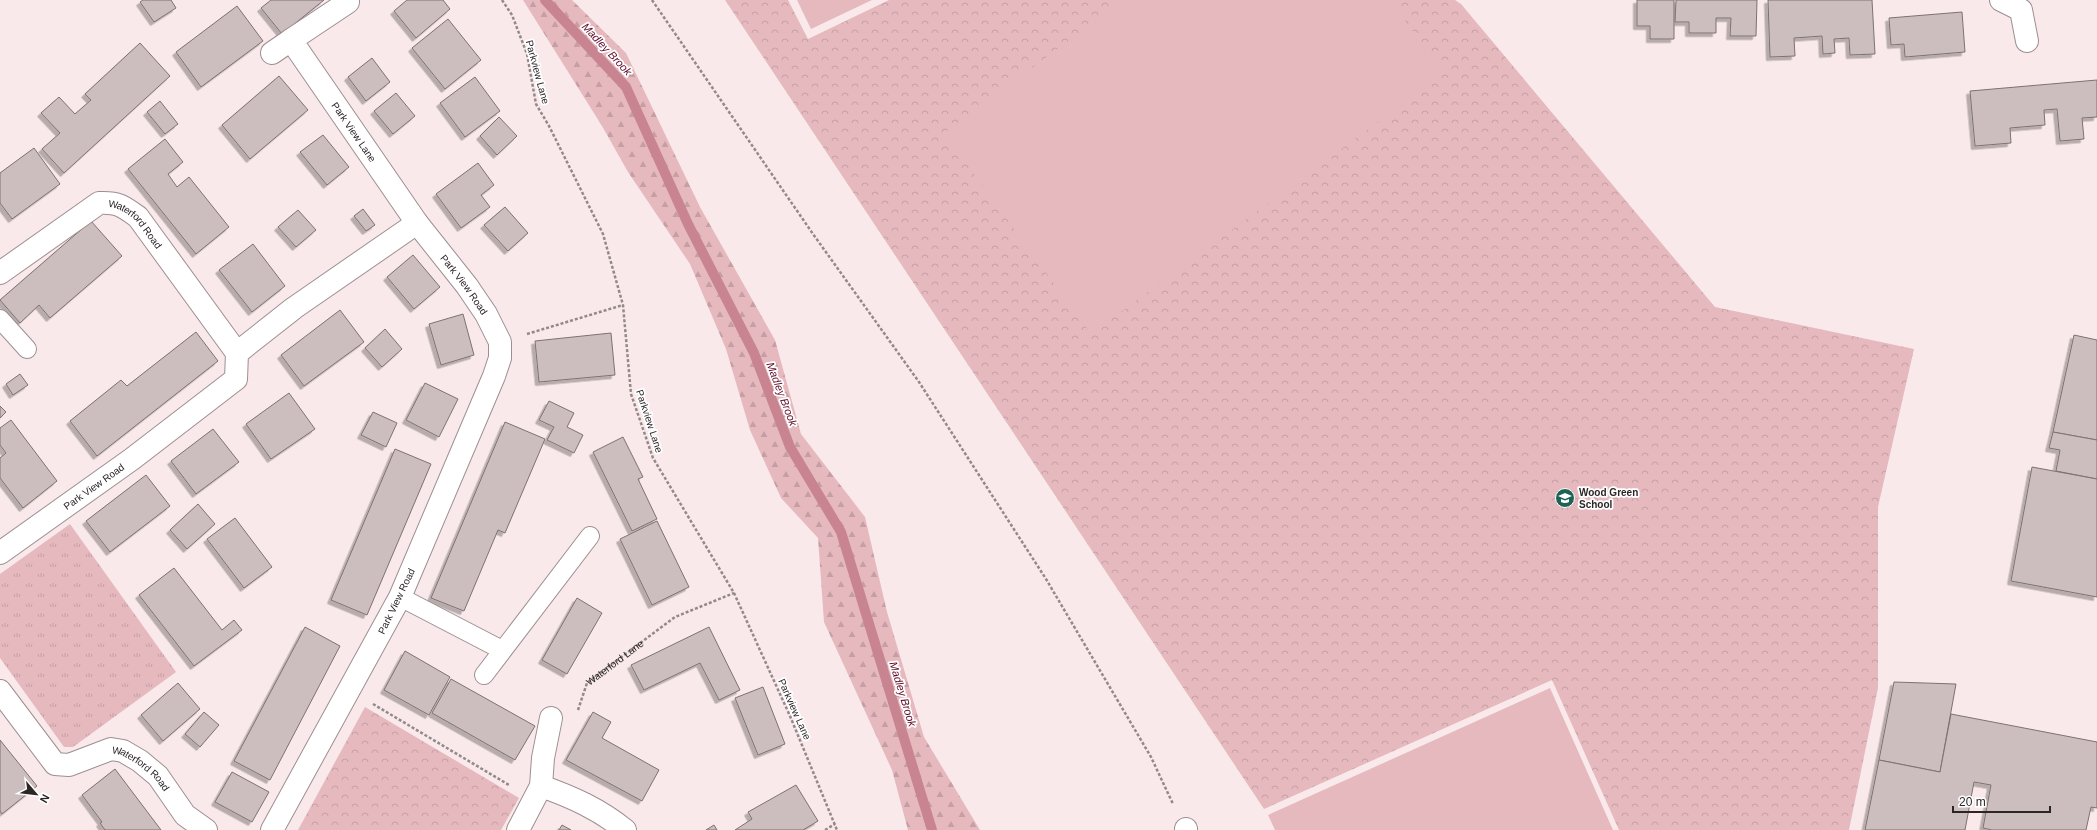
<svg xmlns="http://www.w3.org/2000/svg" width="2097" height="830" font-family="Helvetica,sans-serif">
  <defs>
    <pattern id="grass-tufts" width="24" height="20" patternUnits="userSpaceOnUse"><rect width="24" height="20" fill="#e6b9bf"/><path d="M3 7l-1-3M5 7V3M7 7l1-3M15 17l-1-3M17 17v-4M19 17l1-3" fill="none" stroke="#c59fa4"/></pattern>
    <pattern id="forest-firs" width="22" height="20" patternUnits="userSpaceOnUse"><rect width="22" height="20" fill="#e6b9bf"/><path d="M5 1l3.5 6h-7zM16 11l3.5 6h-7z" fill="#c59fa4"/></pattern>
    <pattern id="park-crowns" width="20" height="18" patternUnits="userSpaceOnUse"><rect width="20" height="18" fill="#e6b9bf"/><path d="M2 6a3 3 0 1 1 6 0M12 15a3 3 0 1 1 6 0" fill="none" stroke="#c59fa4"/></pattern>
    <filter id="shadow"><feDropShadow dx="-3.5" dy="3.5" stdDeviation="0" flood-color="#0004"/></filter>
  </defs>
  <rect width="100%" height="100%" fill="#f9e9eb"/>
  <!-- grass -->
  <polygon fill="url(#grass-tufts)" points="70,524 176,672 73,747 64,747 0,658 0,574"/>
  <!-- forest -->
  <polygon fill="url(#forest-firs)" points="523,0 572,0 626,53 700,207 775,340 801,434 865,517 887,612 924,737 980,830 908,830 892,770 824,622 818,538 781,498 750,430 726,349 690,264 628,172 602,126"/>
  <!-- park -->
  <g fill="url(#park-crowns)">
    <polygon points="725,0 788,0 808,39 889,0 1455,0 1461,4 1715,307 1914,349 1878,507 1878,688 1849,830 1619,830 1552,680 1264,809"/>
    <polygon points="365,707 519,798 501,830 298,830"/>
  </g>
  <!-- garden -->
  <g fill="#e6b9bf">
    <polygon points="797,0 872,0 811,29"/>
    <polygon points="1124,0 1390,0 1444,73 1091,334 944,133"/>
    <polygon points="1550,688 1613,830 1275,830 1268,815"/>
  </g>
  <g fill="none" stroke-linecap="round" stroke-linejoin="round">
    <!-- stream -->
    <polyline stroke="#c98491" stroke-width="10" points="545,0 626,87 688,224 754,353 790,447 841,532 932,830"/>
  </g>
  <!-- building -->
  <g fill="#ccbdbf" stroke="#7e7173" filter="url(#shadow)">
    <polygon points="143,0 171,0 176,8 154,22 140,2"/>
    <polygon points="271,0 324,0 282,34 261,8"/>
    <polygon points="407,0 443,0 450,9 416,38 394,11"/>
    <polygon points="1637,0 1674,0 1674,39 1650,39 1650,26 1637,26"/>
    <polygon points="1676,0 1757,0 1756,36 1730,36 1731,18 1716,18 1716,33 1689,33 1689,22 1675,22"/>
    <polygon points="1768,0 1872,0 1875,54 1850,55 1849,38 1834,39 1835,53 1823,54 1822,36 1794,38 1795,56 1770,57"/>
    <polygon points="237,6 263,41 201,87 176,52"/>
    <polygon points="1962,12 1965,52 1905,57 1904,44 1891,45 1889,18"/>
    <polygon points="448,19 481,60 445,89 412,48"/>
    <polygon points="140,43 170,76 64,173 42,149 60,133 41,113 59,97 75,114 91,100 85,94"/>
    <polygon points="372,58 390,82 366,101 348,77"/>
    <polygon points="279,76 308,110 250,159 222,125"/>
    <polygon points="475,77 500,111 465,137 440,103"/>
    <polygon points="2097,80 2097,117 2082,118 2084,139 2060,141 2057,109 2044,110 2045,125 2010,128 2011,143 1975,146 1970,91"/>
    <polygon points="396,93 415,116 393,134 374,111"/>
    <polygon points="160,101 178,124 165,134 147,112"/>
    <polygon points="499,117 517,136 497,155 480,136"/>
    <polygon points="323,135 349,167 327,185 300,152"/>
    <polygon points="165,139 183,162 168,174 177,187 189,177 229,227 196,254 128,169"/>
    <polygon points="34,148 60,184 12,219 0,203 0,173"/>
    <polygon points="478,163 494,185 481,195 490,207 461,228 436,194"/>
    <polygon points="505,207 528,233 508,251 484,225"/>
    <polygon points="363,209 375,225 366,231 354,216"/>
    <polygon points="298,210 316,230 296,247 278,227"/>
    <polygon points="91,221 122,256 50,318 39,305 20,323 0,300"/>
    <polygon points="253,244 285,286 252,312 219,270"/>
    <polygon points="413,255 440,287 414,309 387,277"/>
    <polygon points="340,310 364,342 304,386 281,355"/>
    <polygon points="463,314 474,355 441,365 429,324"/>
    <polygon points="385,329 402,349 382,367 365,348"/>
    <polygon points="196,332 218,361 97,456 70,421 121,380 127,386"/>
    <polygon points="611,333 615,375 539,382 535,341"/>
    <polygon points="2074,335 2097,340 2097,440 2053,432"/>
    <polygon points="20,374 28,385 13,395 6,384"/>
    <polygon points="425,383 458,399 439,437 406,420"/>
    <polygon points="289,393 315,429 271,459 246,424"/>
    <polygon points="549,401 574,413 567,427 583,435 574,453 547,440 554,427 539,420"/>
    <polygon points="0,406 6,412 0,418"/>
    <polygon points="373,412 397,423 386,447 361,435"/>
    <polygon points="11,420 57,481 23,508 0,478 0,458 6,453 0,445 0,428"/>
    <polygon points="505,422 545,439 505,533 498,530 464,611 431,598"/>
    <polygon points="213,429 239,462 196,494 171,461"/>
    <polygon points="2053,432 2097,440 2097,479 2056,471 2060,450 2049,448"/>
    <polygon points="623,437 643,477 638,479 657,519 632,531 593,452"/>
    <polygon points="395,449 431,464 367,615 331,600"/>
    <polygon points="2032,467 2097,479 2097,597 2011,581"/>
    <polygon points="146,475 170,506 110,552 86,521"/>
    <polygon points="198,504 215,524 187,549 170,530"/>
    <polygon points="235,518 272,567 244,588 207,539"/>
    <polygon points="657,521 689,587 652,605 620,539"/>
    <polygon points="174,568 222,630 234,620 242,630 194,666 139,595"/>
    <polygon points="577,598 602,613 567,674 542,660"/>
    <polygon points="305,627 340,646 270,780 234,761"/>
    <polygon points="709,627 740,690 719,700 700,663 644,690 631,665"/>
    <polygon points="405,651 450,677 429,715 384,690"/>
    <polygon points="451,679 535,726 515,760 432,713"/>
    <polygon points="1894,682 1956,684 1940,772 1879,760"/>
    <polygon points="178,683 200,709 163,741 141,715"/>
    <polygon points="763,687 785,744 758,755 735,698"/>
    <polygon points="204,712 219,725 200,747 185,734"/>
    <polygon points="593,712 611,722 602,738 659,770 642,801 566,760"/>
    <polygon points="1951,714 2097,742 2097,808 2091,807 2086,830 1992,830 1983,828 1991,785 1974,782 1965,830 1865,830 1879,760 1940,772"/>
    <polygon points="0,740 37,786 2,814 0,811"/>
    <polygon points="115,769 161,830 105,830 100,823 102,822 82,795"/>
    <polygon points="232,772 269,792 252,822 215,802"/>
    <polygon points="796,785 818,821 803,830 735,830 752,819 748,812"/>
    <polygon points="562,825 571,830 559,830"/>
    <polygon points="714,825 717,830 706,830"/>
  </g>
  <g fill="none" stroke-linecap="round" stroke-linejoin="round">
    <!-- service casing -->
    <g stroke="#9d8f91" stroke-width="20">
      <g id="service">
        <polyline points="0,319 27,349"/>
        <polyline points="400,597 502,650"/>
        <polyline points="484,675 590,536"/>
      </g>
    </g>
    <!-- minor casing -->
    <g stroke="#9d8f91" stroke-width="24">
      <g id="minor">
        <polyline points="2001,0 2021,10 2027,41"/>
        <path id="s2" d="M348 2 291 40 417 223"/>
        <polyline points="272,53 291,40"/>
        <path id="s3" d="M0 273 99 203C118 202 123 206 138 217L237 353"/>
        <path id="s4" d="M0 553 132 459 236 379 237 353 294 308 417 223 467 286 486 314 500 342V358L494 376 400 597 272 830"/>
        <path id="s5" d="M0 691 55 764 69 765 111 749 123 751 140 761 158 776 185 815 206 830"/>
        <path d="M541 786C572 797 599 809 625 830"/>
        <polyline points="1186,829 1186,830"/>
        <polyline points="518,830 541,786 543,758 551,718"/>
      </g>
    </g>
    <!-- path -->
    <g stroke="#93888a" stroke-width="2.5" stroke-dasharray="3 2" stroke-linecap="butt">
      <polyline points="502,0 512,15 527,54 536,104 549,126 603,234 623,305 631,394 653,458 734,593 790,716 837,830"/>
      <polyline points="652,0 813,234 919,382 1046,579 1151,757 1173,804"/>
      <polyline points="527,334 623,305"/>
      <polyline points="373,704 509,785"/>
      <path id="s1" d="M578 710 587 683 675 617 734 593"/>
      <polyline points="825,830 835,824"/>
    </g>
    <!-- service -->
    <use href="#service" stroke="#fff" stroke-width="18"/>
    <!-- minor -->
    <use href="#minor" stroke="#fff" stroke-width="22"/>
  </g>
  <!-- icons -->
  <defs>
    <g id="school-disc" transform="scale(1)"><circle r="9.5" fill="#1d6255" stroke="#fff"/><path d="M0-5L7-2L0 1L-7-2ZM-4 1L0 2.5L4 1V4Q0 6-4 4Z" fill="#fff"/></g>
  </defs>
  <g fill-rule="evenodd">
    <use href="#school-disc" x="1565" y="498"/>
  </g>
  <g text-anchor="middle" stroke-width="3.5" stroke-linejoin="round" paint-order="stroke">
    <!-- street labels -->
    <g font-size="10" fill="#2b2526" stroke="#fff">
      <text transform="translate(538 72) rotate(75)" y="4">Parkview Lane</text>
      <text dy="4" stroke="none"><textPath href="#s2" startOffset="180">Park View Lane</textPath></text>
      <text dy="4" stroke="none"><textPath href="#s3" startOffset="166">Waterford Road</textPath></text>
      <text dy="4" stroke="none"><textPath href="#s4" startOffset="619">Park View Road</textPath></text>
      <text transform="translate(650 421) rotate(72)" y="4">Parkview Lane</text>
      <text dy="4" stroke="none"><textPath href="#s4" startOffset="115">Park View Road</textPath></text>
      <text transform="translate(396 601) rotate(-64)" y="4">Park View Road</text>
      <text dy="4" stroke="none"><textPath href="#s1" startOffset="63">Waterford Lane</textPath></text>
      <text transform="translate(795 709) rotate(66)" y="4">Parkview Lane</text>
      <text dy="4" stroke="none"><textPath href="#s5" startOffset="187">Waterford Road</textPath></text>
    </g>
    <!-- poi labels -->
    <g font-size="10" font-weight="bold" fill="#2b2526" stroke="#fff" text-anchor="start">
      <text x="1579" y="496">Wood Green<tspan x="1579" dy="12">School</tspan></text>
    </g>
    <!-- water labels -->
    <g font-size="11" font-style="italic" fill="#5e0a27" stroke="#fff">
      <text transform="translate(607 49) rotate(47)" y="4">Madley Brook</text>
      <text transform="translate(782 394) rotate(69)" y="4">Madley Brook</text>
      <text transform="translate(903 694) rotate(73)" y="4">Madley Brook</text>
    </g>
  </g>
  <!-- north arrow -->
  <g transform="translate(36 794) rotate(118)" stroke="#ffffff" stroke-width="3" paint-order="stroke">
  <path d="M0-3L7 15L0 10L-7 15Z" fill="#2b2526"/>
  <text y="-6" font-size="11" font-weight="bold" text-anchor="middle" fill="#2b2526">N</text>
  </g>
  <!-- scale -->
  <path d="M1953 806v6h97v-6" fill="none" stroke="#2b2526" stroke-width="2"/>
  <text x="1959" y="806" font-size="12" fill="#2b2526" stroke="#ffffff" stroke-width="3" paint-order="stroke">20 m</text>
</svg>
